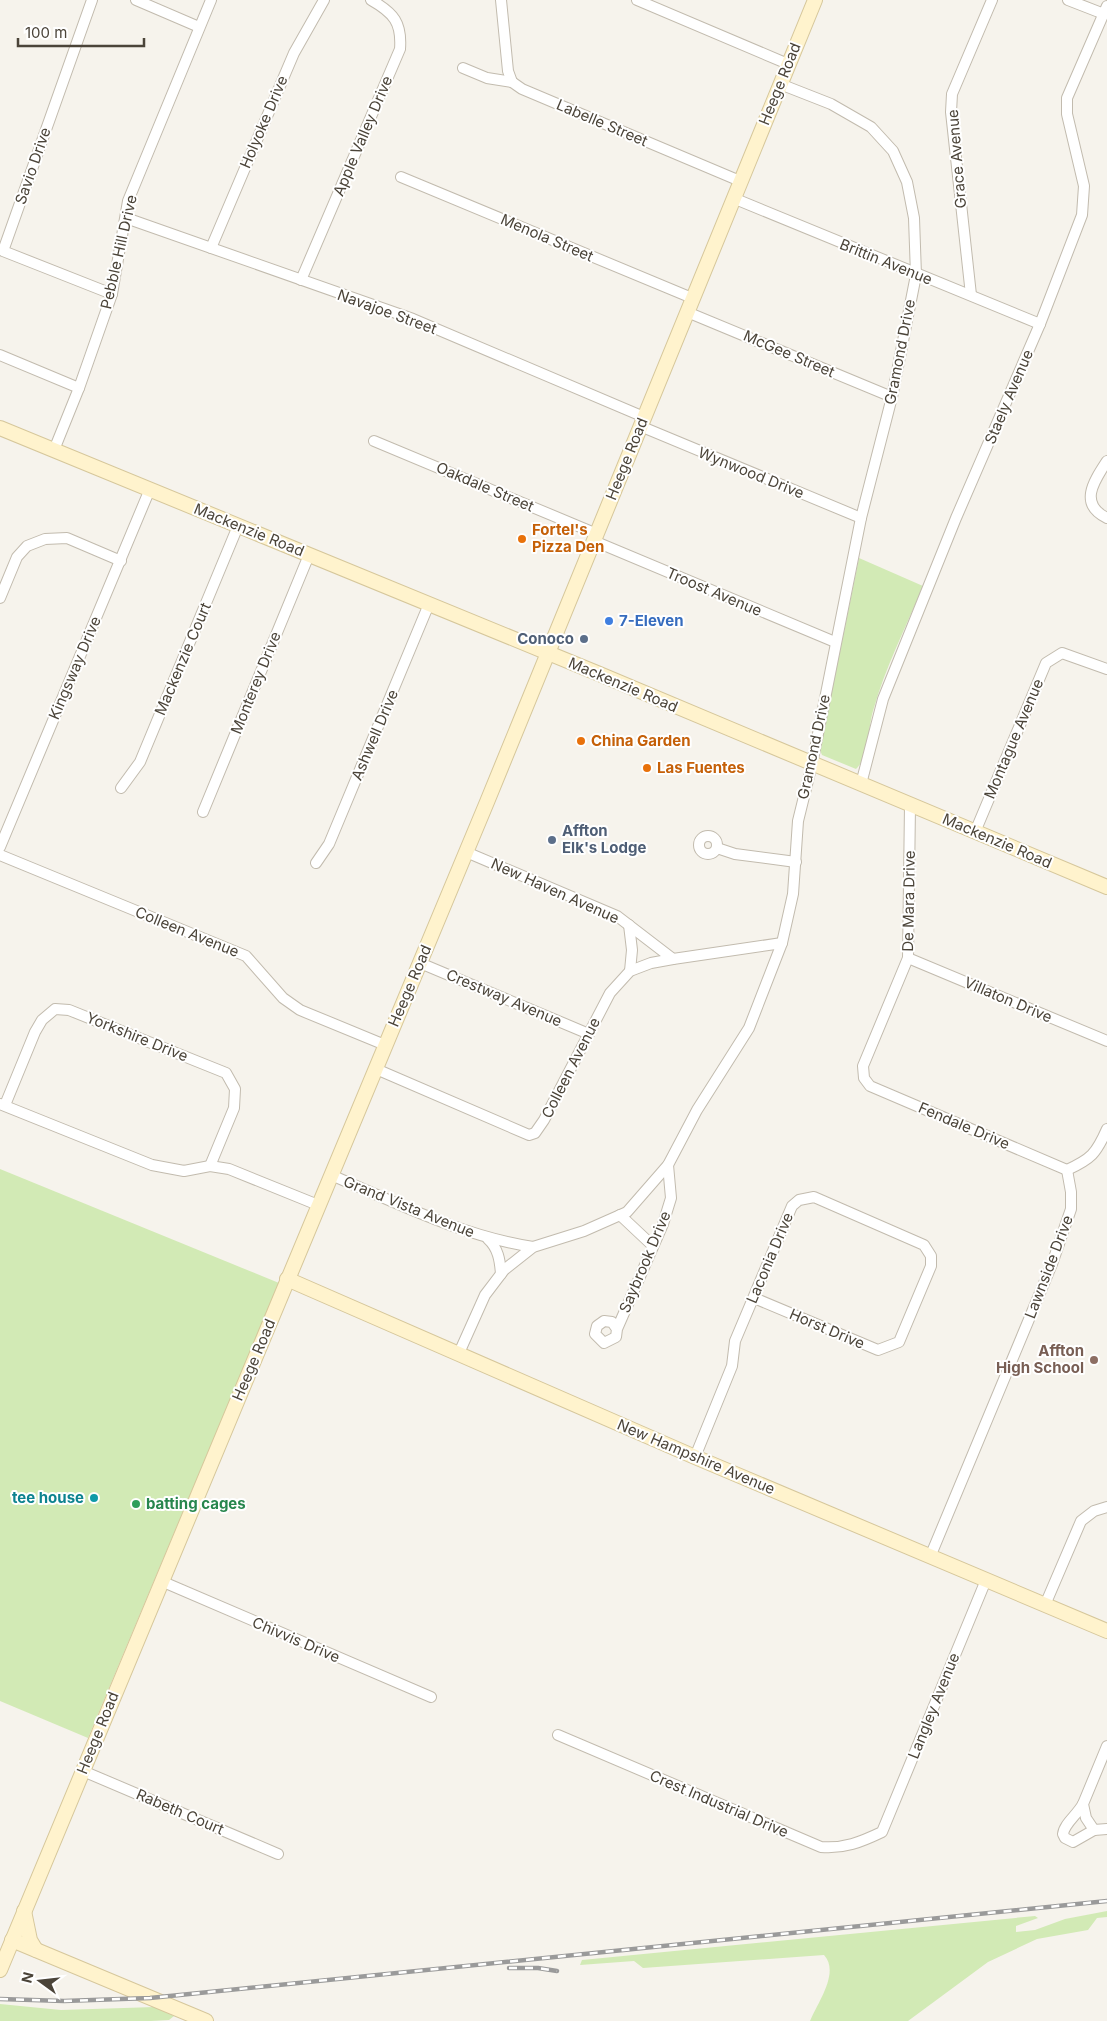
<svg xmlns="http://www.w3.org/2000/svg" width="1107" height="2021" font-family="Inter,sans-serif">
  <rect width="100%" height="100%" fill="#f6f3ec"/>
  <!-- green -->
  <g fill="#d2eab5">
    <path d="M859 558 923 586C906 627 885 668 873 711 868 727 869 757 856 769L822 755 820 750Z"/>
    <polygon points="0,1169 279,1283 88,1738 0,1701"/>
    <path d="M1107 1911V1917L1097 1918 1088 1930 1037 1939 988 1962 908 2021H810C818 2002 840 1972 824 1955L643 1968 634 1961 580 1965 582 1960 1035 1916 1038 1918 1016 1926V1932L1035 1930 1065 1919Z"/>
    <polygon points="0,2004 61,2010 155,2007 174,2016 169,2020 151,2021 0,2021"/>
  </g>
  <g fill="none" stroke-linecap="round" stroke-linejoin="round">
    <!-- street casing -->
    <g stroke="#c2bbae" stroke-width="12">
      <g id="street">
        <polyline points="92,0 3,251 112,294"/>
        <polyline points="136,0 199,27"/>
        <polyline points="501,0 508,71 512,82"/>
        <polyline points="637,0 788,64"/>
        <polyline points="1068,0 1104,14"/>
        <polyline points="463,68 487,78 512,82 522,89 740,181"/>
        <polyline points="401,177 692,298"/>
        <polyline points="733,198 1040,324"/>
        <polyline points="126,218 413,319 644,417"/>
        <polyline points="211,248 294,53 324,0"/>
        <path d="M301 280 400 49C402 23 394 13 371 0"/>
        <polyline points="971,295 951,112 952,94 992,0"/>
        <polyline points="687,312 892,397"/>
        <polyline points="0,355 79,388"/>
        <polyline points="640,426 861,518"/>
        <polyline points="374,441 597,534"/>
        <polyline points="54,450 79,388 112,294 128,201 211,0"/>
        <path d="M1107 461C1094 481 1078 504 1107 518"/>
        <polyline points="594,541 835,642"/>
        <polyline points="0,598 17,557 27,546 45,539 67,538 121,561"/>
        <polyline points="861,784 883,699 956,518 1040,324 1082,215 1084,186 1067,114 1067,98 1107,6"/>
        <polyline points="121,788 140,762 238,526"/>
        <polyline points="910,805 908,958 863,1066 864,1078 870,1086 1067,1170"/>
        <polyline points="203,812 309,555"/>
        <polyline points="975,832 1046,663 1062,653 1107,669"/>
        <circle cx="708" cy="845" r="9"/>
        <polyline points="0,847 150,489"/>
        <polyline points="717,848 735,854 796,862"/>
        <polyline points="466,852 617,916 673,959"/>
        <polyline points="0,855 246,956 283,998 300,1010 385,1045"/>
        <polyline points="316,863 329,844 429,604"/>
        <polyline points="629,925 632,950 630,971"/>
        <polyline points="908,958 1107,1041"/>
        <polyline points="420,963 589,1034"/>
        <polyline points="376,1069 529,1135 535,1133 544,1120 610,993 630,971 651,963 673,959 782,943"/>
        <polyline points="0,1104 152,1165 184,1171 210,1166 229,1169 318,1205"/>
        <polyline points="5,1105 35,1032 42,1020 55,1009 69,1010 226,1073 235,1089 234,1108 210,1166"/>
        <path d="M1067 1170C1091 1159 1096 1154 1107 1129"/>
        <path d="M331 1175C397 1203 462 1236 533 1247"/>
        <polyline points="620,1215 653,1246"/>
        <path d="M488 1239C498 1248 500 1260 501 1274"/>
        <polyline points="617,1329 612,1322 604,1321 597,1326 595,1334 604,1343 616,1337 617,1329 663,1224 671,1198 668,1165"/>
        <polyline points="459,1353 485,1295 504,1270 533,1247 584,1231 627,1212 668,1165 697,1110 749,1028 782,943 793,894 798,821 812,764 861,518 892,397 916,275 914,218 907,182 893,151 871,127 831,104 780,84"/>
        <polyline points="695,1457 732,1366 735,1341 792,1206 799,1200 814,1197 924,1245 931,1256 931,1266 899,1342 878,1350 754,1298"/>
        <polyline points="930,1557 1052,1264 1071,1209 1071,1192 1067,1170"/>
        <polyline points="161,1581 431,1697"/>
        <polyline points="1045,1605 1081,1521 1094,1511 1107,1507"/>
        <path d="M558 1735 821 1847C844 1849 861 1842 882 1832L986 1580"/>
        <polyline points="83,1771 278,1854"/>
        <path d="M1083 1804C1077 1815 1064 1824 1063 1834L1065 1838 1073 1842 1094 1830 1107 1829"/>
        <polyline points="1094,1830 1086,1818 1083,1804 1107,1746"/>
      </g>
    </g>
    <!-- secondary casing -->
    <g stroke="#d6c79b" stroke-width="16">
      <g id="secondary">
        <polyline points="0,428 597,673 1107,887"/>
        <polyline points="287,1279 695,1457 1107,1631"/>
        <polyline points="24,1911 30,1940 36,1950"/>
        <polyline points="12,1940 206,2021"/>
        <polyline points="0,1970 487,802 815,0"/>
      </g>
    </g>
    <!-- street -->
    <use href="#street" stroke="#fff" stroke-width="10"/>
    <!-- secondary -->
    <use href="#secondary" stroke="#fff3cd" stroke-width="14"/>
    <!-- rail casing -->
    <g stroke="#9a9a9a" stroke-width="4.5">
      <g id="rail">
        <polyline points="509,1968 538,1968 557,1971"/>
        <polyline points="0,1999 64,2001 150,1998 1107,1901"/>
      </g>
    </g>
    <!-- rail -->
    <use href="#rail" stroke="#fff" stroke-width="2.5" stroke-dasharray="8" stroke-linecap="butt"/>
  </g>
  <!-- markers -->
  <g fill="#e8710a" stroke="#fff" stroke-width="2">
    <circle cx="522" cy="539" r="5"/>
    <circle cx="581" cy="741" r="5"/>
    <circle cx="647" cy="768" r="5"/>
  </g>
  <circle fill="#3f7fe0" stroke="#fff" stroke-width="2" cx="609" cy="621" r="5"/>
  <g fill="#5c6f8a" stroke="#fff" stroke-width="2">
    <circle cx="584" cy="639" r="5"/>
    <circle cx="552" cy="840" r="5"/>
  </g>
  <circle fill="#8d6e63" stroke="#fff" stroke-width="2" cx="1094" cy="1360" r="5"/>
  <circle fill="#0f9aa8" stroke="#fff" stroke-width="2" cx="94" cy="1498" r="5"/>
  <circle fill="#2e9e5b" stroke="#fff" stroke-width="2" cx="136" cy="1504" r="5"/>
  <g text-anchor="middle" stroke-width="4" stroke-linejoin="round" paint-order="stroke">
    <!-- street labels -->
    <g font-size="15" fill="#4b4439" stroke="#fff">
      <text transform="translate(780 84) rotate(-68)" y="5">Heege Road</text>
      <text transform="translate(264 122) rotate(-67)" y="5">Holyoke Drive</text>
      <text transform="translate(602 123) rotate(23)" y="5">Labelle Street</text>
      <text transform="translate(363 136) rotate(-67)" y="5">Apple Valley Drive</text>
      <text transform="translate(957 159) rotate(-95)" y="5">Grace Avenue</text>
      <text transform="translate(33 166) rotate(-71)" y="5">Savio Drive</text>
      <text transform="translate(547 238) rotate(23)" y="5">Menola Street</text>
      <text transform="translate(119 252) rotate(-77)" y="5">Pebble Hill Drive</text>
      <text transform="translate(886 262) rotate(22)" y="5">Brittin Avenue</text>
      <text transform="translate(387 312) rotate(20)" y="5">Navajoe Street</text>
      <text transform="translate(900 352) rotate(-79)" y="5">Gramond Drive</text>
      <text transform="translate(789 354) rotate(23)" y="5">McGee Street</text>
      <text transform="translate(1009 397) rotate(-67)" y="5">Staely Avenue</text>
      <text transform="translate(627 459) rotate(-68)" y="5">Heege Road</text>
      <text transform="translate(751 473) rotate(22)" y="5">Wynwood Drive</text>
      <text transform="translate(485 487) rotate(23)" y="5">Oakdale Street</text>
      <text transform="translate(249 530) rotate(22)" y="5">Mackenzie Road</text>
      <text transform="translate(714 592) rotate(23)" y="5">Troost Avenue</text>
      <text transform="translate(183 659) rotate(-67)" y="5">Mackenzie Court</text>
      <text transform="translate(75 668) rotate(-67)" y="5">Kingsway Drive</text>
      <text transform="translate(256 683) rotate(-68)" y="5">Monterey Drive</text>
      <text transform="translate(623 685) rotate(23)" y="5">Mackenzie Road</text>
      <text transform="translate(375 735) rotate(-67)" y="5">Ashwell Drive</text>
      <text transform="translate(1014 739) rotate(-67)" y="5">Montague Avenue</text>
      <text transform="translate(814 747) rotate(-78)" y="5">Gramond Drive</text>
      <text transform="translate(997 841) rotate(23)" y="5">Mackenzie Road</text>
      <text transform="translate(555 891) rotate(24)" y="5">New Haven Avenue</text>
      <text transform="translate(909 901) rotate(-89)" y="5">De Mara Drive</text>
      <text transform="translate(187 932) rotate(22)" y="5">Colleen Avenue</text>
      <text transform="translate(410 986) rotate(-67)" y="5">Heege Road</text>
      <text transform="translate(504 998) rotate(23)" y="5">Crestway Avenue</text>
      <text transform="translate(1008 1000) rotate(23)" y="5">Villaton Drive</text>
      <text transform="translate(137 1037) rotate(22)" y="5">Yorkshire Drive</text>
      <text transform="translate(571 1068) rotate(-63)" y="5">Colleen Avenue</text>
      <text transform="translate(964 1126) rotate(23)" y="5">Fendale Drive</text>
      <text transform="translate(409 1207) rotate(22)" y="5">Grand Vista Avenue</text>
      <text transform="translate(770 1258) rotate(-67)" y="5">Laconia Drive</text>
      <text transform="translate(645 1262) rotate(-67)" y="5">Saybrook Drive</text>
      <text transform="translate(1049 1267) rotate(-69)" y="5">Lawnside Drive</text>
      <text transform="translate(827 1329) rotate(23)" y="5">Horst Drive</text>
      <text transform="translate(254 1360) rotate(-67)" y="5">Heege Road</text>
      <text transform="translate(696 1457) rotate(23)" y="5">New Hampshire Avenue</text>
      <text transform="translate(296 1640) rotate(23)" y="5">Chivvis Drive</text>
      <text transform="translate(934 1706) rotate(-68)" y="5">Langley Avenue</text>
      <text transform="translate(98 1733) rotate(-68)" y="5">Heege Road</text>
      <text transform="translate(719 1804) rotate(23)" y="5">Crest Industrial Drive</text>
      <text transform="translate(180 1812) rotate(23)" y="5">Rabeth Court</text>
    </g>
    <!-- food labels -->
    <g font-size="15" font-weight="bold" fill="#c56008" stroke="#fff" text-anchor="start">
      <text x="532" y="535">Fortel's<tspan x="532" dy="17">Pizza Den</tspan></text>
      <text x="591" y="746">China Garden</text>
      <text x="657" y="773">Las Fuentes</text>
    </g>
    <!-- shop labels -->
    <g font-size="15" font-weight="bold" fill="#366cbe" stroke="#fff" text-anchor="start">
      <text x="619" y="626">7-Eleven</text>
    </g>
    <!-- service labels -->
    <g font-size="15" font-weight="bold" fill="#4e5e75" stroke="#fff" text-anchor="end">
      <text x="574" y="644">Conoco</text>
      <text x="562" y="836" text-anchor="start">Affton<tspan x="562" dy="17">Elk's Lodge</tspan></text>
    </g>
    <!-- education labels -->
    <g font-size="15" font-weight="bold" fill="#785e54" stroke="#fff" text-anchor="end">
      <text x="1084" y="1356">Affton<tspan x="1084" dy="17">High School</tspan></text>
    </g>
    <!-- culture labels -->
    <g font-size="15" font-weight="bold" fill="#0d838f" stroke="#fff" text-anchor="end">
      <text x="84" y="1503">tee house</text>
    </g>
    <!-- leisure labels -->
    <g font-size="15" font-weight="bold" fill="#27864d" stroke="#fff" text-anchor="start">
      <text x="146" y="1509">batting cages</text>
    </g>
  </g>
  <!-- north arrow -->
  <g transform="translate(40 1981) rotate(285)" stroke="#ffffff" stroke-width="4" paint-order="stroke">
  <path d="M0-4L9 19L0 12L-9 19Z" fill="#4b4439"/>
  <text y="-8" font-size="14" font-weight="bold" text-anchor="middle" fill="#4b4439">N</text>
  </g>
  <!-- scale -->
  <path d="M18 38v8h126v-8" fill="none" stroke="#4b4439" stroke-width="2.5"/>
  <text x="25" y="38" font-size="15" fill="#4b4439" stroke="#ffffff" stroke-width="4" paint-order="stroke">100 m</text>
</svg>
